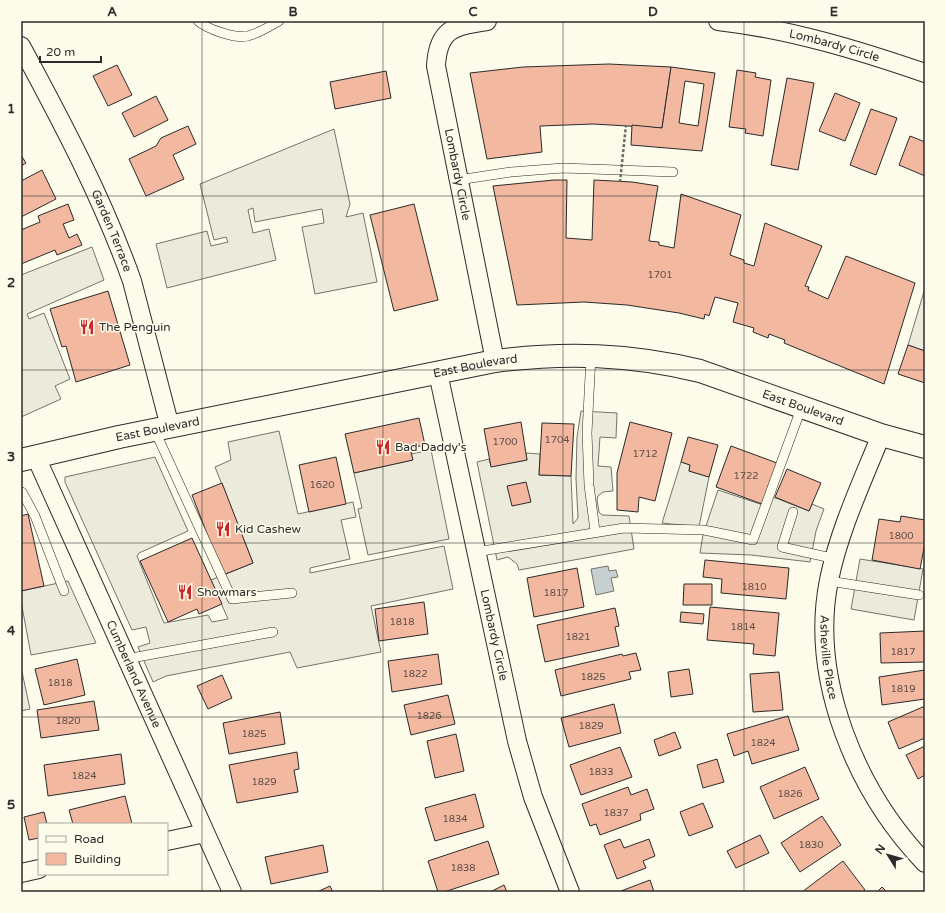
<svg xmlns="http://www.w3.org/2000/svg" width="946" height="913" font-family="'Varela Round',sans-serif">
  <rect width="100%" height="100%" fill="#fdfbea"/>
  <!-- parking -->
  <g fill="#eceadb" stroke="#74746e">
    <polygon points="334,129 350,204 346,217 363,213 377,282 315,294 302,227 324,223 322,209 255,222 253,208 248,210 253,233 269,229 276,260 167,288 156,244 207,231 211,246 228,242 226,237 214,240 200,184"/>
    <polygon points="92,247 104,280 27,314 29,319 44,313 70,379 55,386 61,399 21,417 21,275"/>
    <polygon points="925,288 925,351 908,345"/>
    <polygon points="581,411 617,413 616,438 600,437 598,466 611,467 613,491 603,492 598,496 597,500 599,512 602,515 629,516 634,549 519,570 517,564 508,557 497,560 477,462 489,459 491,466 527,460 526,453 540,454 539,475 571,476 573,524 578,518 576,479 577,437"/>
    <polygon points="279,431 298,514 353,502 356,517 341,520 350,559 310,568 310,573 444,546 453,589 371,606 381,652 297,668 290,652 166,676 153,682 138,647 150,643 146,627 132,630 65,482 65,477 155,457 188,531 139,553 137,556 164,623 208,615 212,622 228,619 211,580 253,563 215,467 231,460 228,442"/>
    <polygon points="431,450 449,539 368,555 358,509 362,508 354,473 412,460 411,454"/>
    <polygon points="681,462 690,465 689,471 709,477 699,527 662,523"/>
    <polygon points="718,490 769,507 773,497 809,511 812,504 824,509 816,531 810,562 751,555 700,553 703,535"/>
    <polygon points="860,559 923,569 914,620 851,609"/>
    <polygon points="68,581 96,643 31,655 21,601 21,591"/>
    <polygon points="21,667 30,709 21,711"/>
  </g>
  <!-- water -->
  <polygon fill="#c7d0d0" stroke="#74746e" points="608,566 609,571 616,570 618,577 611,578 614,591 596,595 591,569"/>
  <!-- building -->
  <g fill="#f2b8a0" stroke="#2b2b2b" fill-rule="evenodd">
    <polygon points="609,64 671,67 662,128 593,124 540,126 542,152 487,159 470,73 523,67"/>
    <polygon points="117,65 132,95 108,106 93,76"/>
    <path d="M671 67 715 73 702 151 631 145 632 125 662 128ZM685 81 704 84 698 126 679 123Z"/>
    <polygon points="737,70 756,73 755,77 771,80 763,136 745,133 746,129 729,127"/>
    <polygon points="386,71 391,98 335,109 330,82"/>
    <polygon points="787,78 814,83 798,170 771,165"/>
    <polygon points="835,93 860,103 845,141 819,131"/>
    <polygon points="156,96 168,120 134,137 122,113"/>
    <polygon points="871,109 897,118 876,175 850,165"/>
    <polygon points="188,126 196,144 173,155 184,179 146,196 129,159 156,146 161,138"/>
    <polygon points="910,136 925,142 925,176 899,165"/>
    <polygon points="21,155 26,163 21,166"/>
    <polygon points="42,170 56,199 21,217 21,181"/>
    <polygon points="554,180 567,180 566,238 592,240 594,180 632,182 658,186 649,241 659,242 659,245 674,248 681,194 741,215 730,255 744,260 744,263 754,266 765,223 822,246 805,286 809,287 808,290 828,299 846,256 915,283 884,384 784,343 785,340 769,334 768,338 753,332 754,328 733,322 738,303 715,297 709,316 705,314 704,319 679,313 627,305 584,302 517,305 493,186"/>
    <polygon points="68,204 74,220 63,224 69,238 77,234 82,245 57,255 55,250 21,264 21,230 40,222 38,216"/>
    <polygon points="414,204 438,300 394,311 370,215"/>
    <polygon points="108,291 130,365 76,382 66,346 62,347 50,309"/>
    <polygon points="908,345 925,351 925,383 898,374"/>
    <polygon points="419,418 425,445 410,448 413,460 354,473 345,434"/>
    <polygon points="521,422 527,460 491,467 484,429"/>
    <polygon points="630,422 672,433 655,501 639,497 638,512 617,510 617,473"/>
    <polygon points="542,423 574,424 571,476 539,475"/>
    <polygon points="688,437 718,445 709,477 689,471 690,465 681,462"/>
    <polygon points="731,446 777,463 762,504 716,487"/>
    <polygon points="336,457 346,504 309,512 299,465"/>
    <polygon points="787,469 821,483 809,511 775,497"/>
    <polygon points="526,482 531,502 512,506 507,486"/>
    <polygon points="222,483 253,563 223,575 192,495"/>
    <polygon points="28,514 44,586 21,591 21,516"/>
    <polygon points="901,516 925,520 925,543 920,569 872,560 879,519 900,522"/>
    <polygon points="192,538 222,604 199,614 197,609 168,622 140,561"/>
    <polygon points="705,560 789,568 786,599 721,593 722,579 703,577"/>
    <polygon points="577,568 584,607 534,617 527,578"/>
    <polygon points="684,584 712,584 712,605 683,605"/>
    <polygon points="424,602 428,634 379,641 375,609"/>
    <polygon points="710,607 779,613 775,656 753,654 754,644 707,640"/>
    <polygon points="615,608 619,626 615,627 619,646 545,662 537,625"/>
    <polygon points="681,612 704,614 703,624 680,622"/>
    <polygon points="925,631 925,662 881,663 880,633"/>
    <polygon points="636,653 641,670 629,672 631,679 561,696 555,670 622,654 623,656"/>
    <polygon points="438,654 442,684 392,692 388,661"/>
    <polygon points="77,659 85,695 44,705 35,669"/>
    <polygon points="689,669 693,694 671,697 668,672"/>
    <polygon points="925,670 925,699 882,705 879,677"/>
    <polygon points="779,672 783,710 753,712 750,674"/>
    <polygon points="222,675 232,698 208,709 197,686"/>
    <polygon points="448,695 455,724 411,735 404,705"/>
    <polygon points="94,701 99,730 41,738 37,710"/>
    <polygon points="614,704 621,733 569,747 561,718"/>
    <polygon points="925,706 925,738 899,749 888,722"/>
    <polygon points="280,712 285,744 229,754 223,723"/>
    <polygon points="788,716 799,750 752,764 748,751 734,756 727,734"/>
    <polygon points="675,732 681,748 659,756 654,740"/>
    <polygon points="456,734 464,771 435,778 427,741"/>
    <polygon points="925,746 925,775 918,779 906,755"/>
    <polygon points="620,747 632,777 581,795 570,765"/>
    <polygon points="297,752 299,769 294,770 298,792 237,803 229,765"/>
    <polygon points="121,754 125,784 48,796 44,765"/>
    <polygon points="717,759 724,782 703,788 697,765"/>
    <polygon points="805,767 819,799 774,819 760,787"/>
    <polygon points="628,787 631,795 647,789 654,809 640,814 641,820 600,835 596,824 590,826 582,804"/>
    <polygon points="475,794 484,827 435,841 425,808"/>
    <polygon points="125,796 132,824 73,824 69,810"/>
    <polygon points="703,803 713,827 689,836 680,812"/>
    <polygon points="44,812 47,824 39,824 39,838 29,840 24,817"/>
    <polygon points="822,816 841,845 800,872 781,843"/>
    <polygon points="760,835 769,853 736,868 727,851"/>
    <polygon points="620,839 624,848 649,839 655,856 643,861 646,868 617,879 604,845"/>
    <polygon points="488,841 499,874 444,892 438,892 428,861"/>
    <polygon points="323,845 328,872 271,884 265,857"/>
    <polygon points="843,861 865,890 862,892 802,892"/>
    <polygon points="650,880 654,892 621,892 621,891"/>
    <polygon points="504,885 507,892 490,892"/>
    <polygon points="330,886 333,892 317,892"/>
    <polygon points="882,887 887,892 877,892"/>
  </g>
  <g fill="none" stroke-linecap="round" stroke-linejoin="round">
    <!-- lane casing -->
    <g stroke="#2b2b2b" stroke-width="10">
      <g id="lane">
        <path d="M198 21C207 29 235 39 248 36 259 33 269 27 279 21"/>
        <polyline points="458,180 511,172 563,168 673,172"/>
        <polyline points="591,356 587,433 589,485 595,531"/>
        <polyline points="155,431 232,599 292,593"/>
        <polyline points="22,492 35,516 64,591"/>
        <polyline points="793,512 782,547 836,559"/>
        <polyline points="476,552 624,528 704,530 753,540 802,406"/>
        <polyline points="829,581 919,595"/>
        <polyline points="126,659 273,632"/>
      </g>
    </g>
    <!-- street casing -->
    <g stroke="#2b2b2b" stroke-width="20">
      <g id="street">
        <path id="s1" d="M487 21C455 26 438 28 436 66L495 361"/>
        <path id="s2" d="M718 21C789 29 858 50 925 73"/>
        <path id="s3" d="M21 46C62 122 103 199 132 281L170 427"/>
        <path id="s4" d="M438 373 517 741 533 797 570 892"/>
        <path id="s5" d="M881 435C862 482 839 531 829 580 809 680 857 792 925 863"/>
        <path id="s6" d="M36 457 232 892"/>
        <polyline points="167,841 205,833"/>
        <polyline points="21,873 39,869"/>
      </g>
    </g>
    <!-- secondary casing -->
    <g stroke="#2b2b2b" stroke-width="24">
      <g id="secondary">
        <path id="s7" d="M21 460 119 437 495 361C566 352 630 354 700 371L881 435 925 447"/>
      </g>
    </g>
    <!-- lane -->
    <use href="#lane" stroke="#fdfbea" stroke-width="9"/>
    <!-- street -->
    <use href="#street" stroke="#fdfbea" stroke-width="18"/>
    <!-- secondary -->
    <use href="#secondary" stroke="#fdfbea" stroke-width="22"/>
    <!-- path-bridge -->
    <polyline stroke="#6a6964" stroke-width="2.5" stroke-dasharray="3 2" stroke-linecap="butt" points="620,182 626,125"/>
  </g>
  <!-- grid -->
  <path fill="none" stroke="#2b2b2b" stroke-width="1" stroke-opacity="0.55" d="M202 21V892M383 21V892M563 21V892M744 21V892M21 196H925M21 370H925M21 543H925M21 717H925"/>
  <!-- icons -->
  <defs>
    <g id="restaurant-bare" transform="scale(1.2)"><path d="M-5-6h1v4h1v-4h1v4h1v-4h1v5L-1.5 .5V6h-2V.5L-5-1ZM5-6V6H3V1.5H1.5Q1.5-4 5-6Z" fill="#c62828" stroke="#fdfbea" stroke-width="2.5" paint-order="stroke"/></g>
  </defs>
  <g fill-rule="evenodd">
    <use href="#restaurant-bare" x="87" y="327"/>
    <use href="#restaurant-bare" x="383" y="447"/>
    <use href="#restaurant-bare" x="223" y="529"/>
    <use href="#restaurant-bare" x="185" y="592"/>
  </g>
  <g text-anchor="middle" stroke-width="3" stroke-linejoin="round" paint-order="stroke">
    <!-- number labels -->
    <g font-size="10" fill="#5d4e48">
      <text x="660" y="278">1701</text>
      <text x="557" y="443">1704</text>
      <text x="505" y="445">1700</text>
      <text x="645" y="457">1712</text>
      <text x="746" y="479">1722</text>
      <text x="322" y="488">1620</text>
      <text x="901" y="539">1800</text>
      <text x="754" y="590">1810</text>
      <text x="556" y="596">1817</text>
      <text x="402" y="625">1818</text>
      <text x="743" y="630">1814</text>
      <text x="578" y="640">1821</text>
      <text x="903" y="655">1817</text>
      <text x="415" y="677">1822</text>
      <text x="593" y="680">1825</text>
      <text x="60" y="686">1818</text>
      <text x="903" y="692">1819</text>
      <text x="429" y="719">1826</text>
      <text x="68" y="724">1820</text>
      <text x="591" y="729">1829</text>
      <text x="254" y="737">1825</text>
      <text x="763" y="746">1824</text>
      <text x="601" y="775">1833</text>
      <text x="84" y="779">1824</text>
      <text x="264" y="785">1829</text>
      <text x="790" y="797">1826</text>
      <text x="616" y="816">1837</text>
      <text x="455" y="822">1834</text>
      <text x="811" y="848">1830</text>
      <text x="463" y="871">1838</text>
    </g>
    <!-- street labels -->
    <g font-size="12" fill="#2b2b2b" stroke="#fdfbea">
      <text dy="4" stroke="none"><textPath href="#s2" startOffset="119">Lombardy Circle</textPath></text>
      <text dy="4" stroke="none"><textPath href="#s1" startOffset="188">Lombardy Circle</textPath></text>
      <text dy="4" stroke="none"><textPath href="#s3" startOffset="206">Garden Terrace</textPath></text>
      <text dy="4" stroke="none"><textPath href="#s7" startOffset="464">East Boulevard</textPath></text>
      <text dy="4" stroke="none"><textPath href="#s7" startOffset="800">East Boulevard</textPath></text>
      <text dy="4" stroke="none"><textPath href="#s7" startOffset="140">East Boulevard</textPath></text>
      <text dy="4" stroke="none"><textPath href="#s4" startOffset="268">Lombardy Circle</textPath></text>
      <text dy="4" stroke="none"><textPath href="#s5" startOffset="232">Asheville Place</textPath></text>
      <text dy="4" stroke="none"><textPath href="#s6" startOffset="238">Cumberland Avenue</textPath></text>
    </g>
    <!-- poi labels -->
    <g font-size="12" fill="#2b2b2b" stroke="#fdfbea" text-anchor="start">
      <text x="99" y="331">The Penguin</text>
      <text x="395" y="451">Bad Daddy's</text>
      <text x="235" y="533">Kid Cashew</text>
      <text x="197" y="596">Showmars</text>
    </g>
  </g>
  <!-- border -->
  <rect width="946" height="913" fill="none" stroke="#fdfbea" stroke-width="44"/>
  <!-- legend -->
  <rect x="38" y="823" width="130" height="52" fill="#fdfbea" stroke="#a9a89e"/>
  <rect x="46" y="836" width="20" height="6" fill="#fdfbea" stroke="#a9a89e"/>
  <text x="74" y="843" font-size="12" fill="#2b2b2b">Road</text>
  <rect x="46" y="853" width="20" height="12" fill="#f2b8a0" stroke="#a9a89e"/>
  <text x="74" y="863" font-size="12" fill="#2b2b2b">Building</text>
  <!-- north arrow -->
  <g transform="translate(888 855) rotate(307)" stroke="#fdfbea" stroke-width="3" paint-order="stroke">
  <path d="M0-3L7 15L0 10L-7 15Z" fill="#2b2b2b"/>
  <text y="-6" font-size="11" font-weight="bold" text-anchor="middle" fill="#2b2b2b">N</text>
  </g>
  <!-- scale -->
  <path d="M40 56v6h61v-6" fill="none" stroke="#2b2b2b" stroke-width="2"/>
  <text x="46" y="56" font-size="12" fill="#2b2b2b" stroke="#fdfbea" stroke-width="3" paint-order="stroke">20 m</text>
  <rect x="22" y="22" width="902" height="869" fill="none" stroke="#2b2b2b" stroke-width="1.5"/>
  <g font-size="13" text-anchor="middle" font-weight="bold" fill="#2b2b2b">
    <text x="112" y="16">A</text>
    <text x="293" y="16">B</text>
    <text x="473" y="16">C</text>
    <text x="653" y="16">D</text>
    <text x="834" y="16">E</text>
    <text x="11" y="113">1</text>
    <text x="11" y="287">2</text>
    <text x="11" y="461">3</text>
    <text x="11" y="635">4</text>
    <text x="11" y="809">5</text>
  </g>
</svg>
